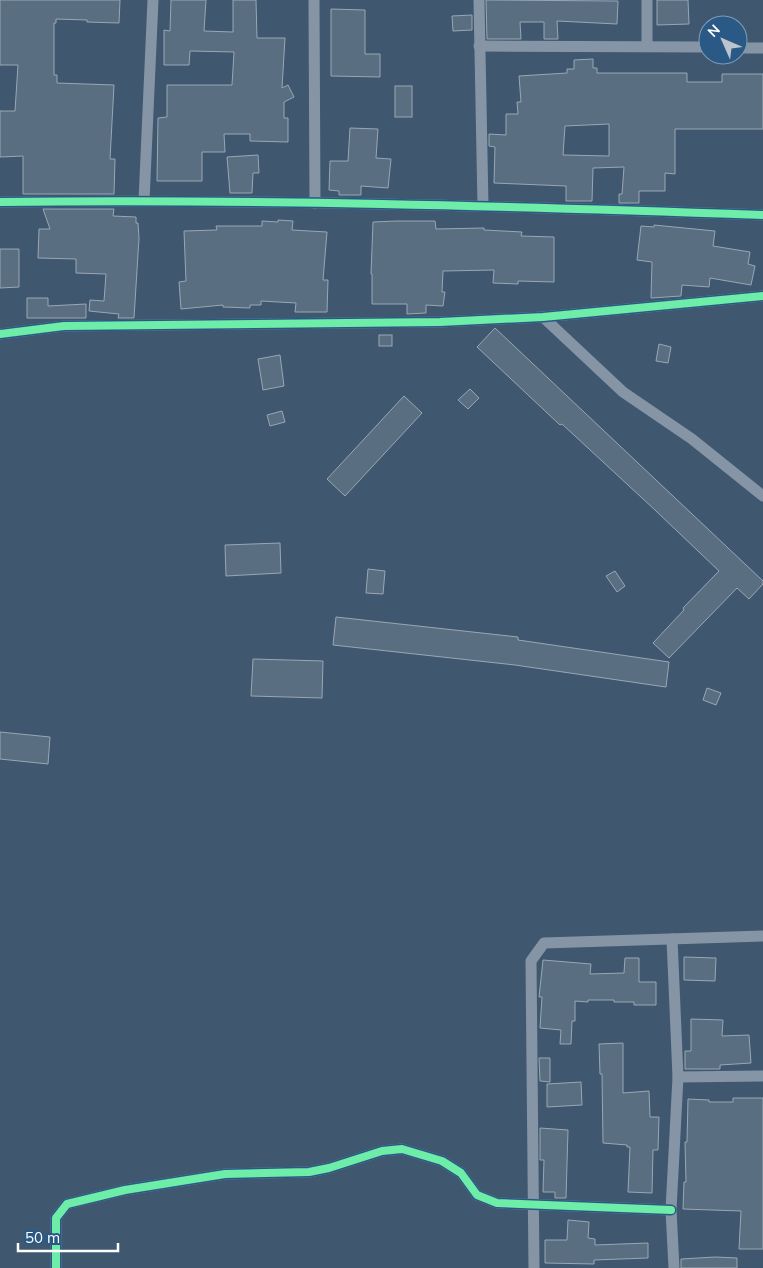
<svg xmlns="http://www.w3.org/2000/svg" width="763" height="1268" font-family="Mulish,sans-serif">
  <rect width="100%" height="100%" fill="#3f5870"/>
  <!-- building -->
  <g fill="#5a6e81" stroke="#99a7b4" fill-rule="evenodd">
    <polygon points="0,0 120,0 119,23 87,22 87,20 56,19 56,23 54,23 54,75 57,75 57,83 114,85 110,159 115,159 114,194 23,194 23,156 0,157 0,111 15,111 18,65 0,65"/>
    <polygon points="171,0 206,0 204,31 233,32 233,0 256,0 257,38 285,38 282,88 288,85 294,97 284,102 284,118 288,118 288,142 250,141 250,134 224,134 225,152 202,152 202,181 157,181 158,118 167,117 167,85 232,85 234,52 190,51 189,65 164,65 164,30 170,31"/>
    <polygon points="486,0 618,1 617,24 557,21 558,39 544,39 544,22 520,22 521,39 487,39"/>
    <polygon points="657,0 688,0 689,24 657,25"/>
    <polygon points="331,9 365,10 365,54 380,54 380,77 331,76"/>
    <polygon points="472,15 472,30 453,31 452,16"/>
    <path d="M593 59V68H597V73H687V82H722V74H763V129H675V174L665 173V191H639V203H619V194H622L624 167 593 168 592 201H566V186L494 183 495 147 489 146V134L506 135V114H518L517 102H521L519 76 567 73V69H574V60ZM609 124V156L563 155 565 126Z"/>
    <rect x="395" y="86" width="17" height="31"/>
    <polygon points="350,128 378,129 376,158 391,159 388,188 361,186 361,195 339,195 339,191 329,190 330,161 348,161"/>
    <polygon points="258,155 259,173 253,173 252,193 230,193 227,157"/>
    <polygon points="43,209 114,209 113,216 136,217 136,223 138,223 139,238 134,318 118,318 119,314 89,311 90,300 104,301 106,274 76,273 76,259 38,258 39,229 50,229"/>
    <polygon points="278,220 293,221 292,230 327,232 323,280 328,280 327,312 295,312 296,303 261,301 261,305 250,305 250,308 223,307 223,305 181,309 179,282 186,281 184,231 217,230 216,226 262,226 262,221 278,222"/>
    <polygon points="396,221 435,221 436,229 484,228 484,230 522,232 521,236 554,237 554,282 518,281 518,284 493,283 494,270 443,271 442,292 445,292 443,306 426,305 426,313 407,314 407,304 372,304 372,274 371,274 373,222"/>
    <polygon points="654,225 715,231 713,246 750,252 748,264 755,266 751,285 710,278 709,287 682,285 681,296 651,298 652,262 637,260 641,226 654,227"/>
    <polygon points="0,249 19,249 19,287 0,288"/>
    <polygon points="27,298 48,298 48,306 86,304 86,318 27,318"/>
    <polygon points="495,328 763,581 763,584 749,599 737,588 669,658 653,643 684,610 683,608 719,571 655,510 562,424 560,425 477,347"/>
    <rect x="379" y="335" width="13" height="11"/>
    <polygon points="659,344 671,347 668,363 656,361"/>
    <polygon points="280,355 284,386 263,390 258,359"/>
    <polygon points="470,389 479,398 468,409 458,400"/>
    <polygon points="404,396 422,413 345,496 327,479"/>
    <polygon points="282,411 285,422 270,426 267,415"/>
    <polygon points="280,543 281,573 226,576 225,545"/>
    <polygon points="368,569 385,571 383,594 366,593"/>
    <polygon points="615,571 625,586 617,592 606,576"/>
    <polygon points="336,617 518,637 518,640 669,662 666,687 515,665 333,645"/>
    <polygon points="253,659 323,661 322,698 251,696"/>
    <polygon points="707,688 721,693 716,705 703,700"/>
    <polygon points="0,732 50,737 48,764 0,759"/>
    <polygon points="684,957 716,958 715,981 684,980"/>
    <polygon points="625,958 639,958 639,982 656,982 656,1005 634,1005 634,1002 614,1002 614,1000 588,1000 588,1002 575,1001 575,1021 572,1021 571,1044 560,1044 561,1030 540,1028 542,997 539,997 543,960 591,964 590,974 624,973"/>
    <polygon points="691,1019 723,1020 722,1036 749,1035 751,1063 720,1065 720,1069 685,1069 685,1051 691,1051"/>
    <polygon points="623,1043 623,1093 649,1091 650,1117 659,1117 658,1150 653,1150 652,1193 628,1192 630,1147 627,1147 627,1145 603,1143 602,1074 600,1074 599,1044"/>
    <polygon points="539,1058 550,1058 550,1082 540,1081"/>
    <polygon points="581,1082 582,1105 547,1107 547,1084"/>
    <polygon points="733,1098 763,1098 763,1249 739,1249 741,1211 683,1209 684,1182 686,1182 685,1142 687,1142 688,1099 709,1100 709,1102 733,1102"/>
    <polygon points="540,1128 568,1130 566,1198 555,1198 555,1192 543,1192 544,1160 540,1160"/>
    <polygon points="568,1220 589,1222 588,1238 595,1239 595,1245 648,1243 648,1258 594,1260 594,1264 545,1263 545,1240 567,1240"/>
    <polygon points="715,1257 737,1258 737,1268 681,1268 681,1259"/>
  </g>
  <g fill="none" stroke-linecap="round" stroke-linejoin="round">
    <!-- minor -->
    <g stroke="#8595a6" stroke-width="11">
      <polyline points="314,0 315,203"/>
      <polyline points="479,0 483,206"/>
      <polyline points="479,46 708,47"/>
      <polyline points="647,46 647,0"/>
      <polyline points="738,48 763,48"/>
      <polyline points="144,201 153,0"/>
      <path d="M0 202C254 199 509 206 763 215"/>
      <polyline points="543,317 623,392 692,439 763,496"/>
      <polyline points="0,334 64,326 440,322 543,317 763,296"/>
      <polyline points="672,939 678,1077 671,1210 674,1268"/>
      <polyline points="678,1077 763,1076"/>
      <polyline points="56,1268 56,1218 67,1204 125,1190 225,1174 309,1172 329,1168 382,1151 402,1149 442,1161 461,1173 477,1195 497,1203 671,1210"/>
      <polyline points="534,1268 531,961 544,943 763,936"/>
    </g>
    <!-- cycleway casing -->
    <g stroke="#2a5985" stroke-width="11">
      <g id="cycleway">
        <path d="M0 202C254 199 509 206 763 215"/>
        <polyline points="0,334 64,326 440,322 543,317 763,296"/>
        <polyline points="56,1268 56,1218 67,1204 125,1190 225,1174 309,1172 329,1168 382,1151 402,1149 442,1161 461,1173 477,1195 497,1203 671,1210"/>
      </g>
    </g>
    <!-- cycleway -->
    <use href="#cycleway" stroke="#6deda7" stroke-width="8"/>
  </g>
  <!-- north arrow -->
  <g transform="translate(723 40) rotate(315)"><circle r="24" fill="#2a5985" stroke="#7f9bb6"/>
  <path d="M0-4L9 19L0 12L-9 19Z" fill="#bcc5cd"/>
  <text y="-8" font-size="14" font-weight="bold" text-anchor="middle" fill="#ffffff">N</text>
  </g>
  <!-- scale -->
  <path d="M18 1243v8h100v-8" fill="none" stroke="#ffffff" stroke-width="2.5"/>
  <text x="25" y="1243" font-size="15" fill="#ffffff" stroke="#2a5985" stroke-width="4" paint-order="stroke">50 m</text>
</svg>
